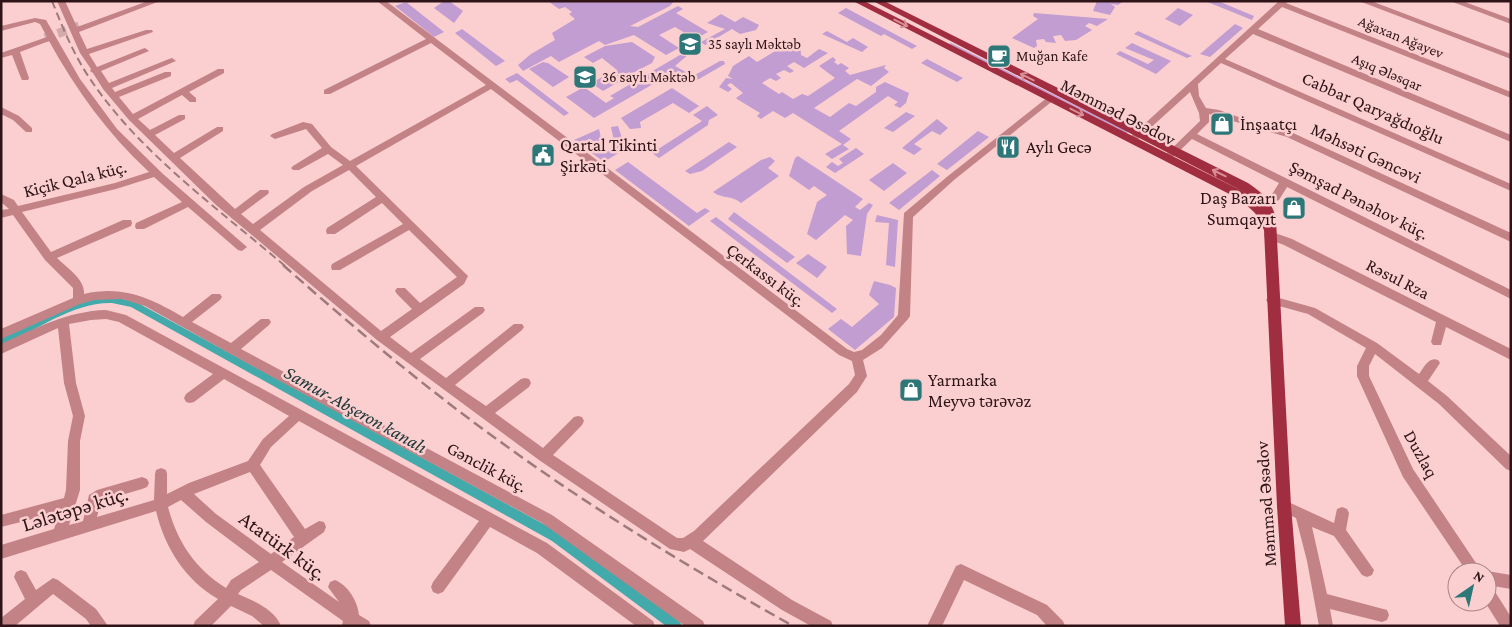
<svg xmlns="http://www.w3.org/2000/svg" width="1512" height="627" font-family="'Crimson Pro',serif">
  <rect width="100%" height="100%" fill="#fbcfd0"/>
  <!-- green -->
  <g fill="#c19dd1">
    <polygon points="444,1 449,1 463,11 454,23 434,8"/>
    <polygon points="548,1 674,1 670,6 630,26 638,27 678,6 683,9 676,13 708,32 695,39 675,27 659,35 679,48 666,55 634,35 605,45 599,41 559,62 551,56 523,71 518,65 531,54 555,40 552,33 575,19 569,14 572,12 565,7 559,9"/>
    <polygon points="1097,1 1124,1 1118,5 1111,4 1115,7 1110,15 1093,11"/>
    <polygon points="1205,1 1218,1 1254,16 1252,20"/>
    <polygon points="406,2 444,32 434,37 395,6"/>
    <polygon points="846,8 917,46 912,49 884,34 881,36 838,13"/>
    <polygon points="1178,8 1193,15 1180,26 1165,19"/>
    <polygon points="1034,13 1108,19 1097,26 1089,23 1085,26 1092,30 1076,40 1065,41 1061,35 1053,36 1056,43 1046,42 1044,39 1036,40 1037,46 1034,48 1012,38 1038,19 1033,16"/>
    <polygon points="721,14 735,22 743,17 759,25 756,30 740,34 732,29 705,45 701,42 725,29 707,23"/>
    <polygon points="1235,24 1243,28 1210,57 1200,54"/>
    <polygon points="462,29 505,61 496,66 455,33"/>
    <polygon points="827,31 847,42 853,38 868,47 862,52 822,34"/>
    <polygon points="1138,31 1192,56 1187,58 1134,34"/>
    <polygon points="632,42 655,57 652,63 629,75 615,73 617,70 602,58 593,63 584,57 605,46"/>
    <polygon points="800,43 801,55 807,58 819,49 828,53 804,68 794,62 787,66 794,71 790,73 784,70 776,74 781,78 776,81 770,78 762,83 779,94 782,92 793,99 802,94 808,96 835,78 819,66 833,57 836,60 834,62 838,65 841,63 849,68 845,71 850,75 886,65 884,68 889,72 871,86 857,79 814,108 830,117 849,103 856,106 876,92 876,87 885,82 909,93 906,103 900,108 894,105 898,102 888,96 839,131 851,139 843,145 849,149 832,159 825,154 842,144 793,113 785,118 773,111 761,119 757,116 760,113 737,99 736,98 743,93 731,83 727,85 732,89 728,92 719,87 726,78 733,79 728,76 733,66 749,56 757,62 777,50 770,46"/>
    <polygon points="951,43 1128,132 1126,134 949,44"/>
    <polygon points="1132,43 1171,61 1156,74 1116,54 1120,51 1148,64 1154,60 1125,48"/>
    <polygon points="685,52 689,54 675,66 693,76 720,61 724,61 725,64 692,83 674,72 594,118 566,97 584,87 606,103 614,98 610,96"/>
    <polygon points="927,59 963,78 957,82 921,63"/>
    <polygon points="543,62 548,63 569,77 553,87 529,69"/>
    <polygon points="517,73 569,113 564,116 517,80 510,83 505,79"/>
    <polygon points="608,74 629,76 603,91 591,83"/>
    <polygon points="672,88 699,106 689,113 673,103 640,122 641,128 630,129 621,118"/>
    <polygon points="707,106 718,115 709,120 708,125 659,158 652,153 702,121 693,115"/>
    <polygon points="906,112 915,116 893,132 884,128"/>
    <polygon points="937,119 948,128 940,135 932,131 914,144 922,149 914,155 902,148"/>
    <polygon points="618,126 623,141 628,147 604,162 574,140 599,129 604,152 616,150 611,127"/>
    <polygon points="978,131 989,137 947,170 937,164"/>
    <polygon points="729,142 737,147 702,171 690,174 685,171"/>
    <polygon points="856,148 864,154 835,173 826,167 832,162 838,166 843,163 839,159"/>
    <polygon points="798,156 863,199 855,207 860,210 869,203 873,205 867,214 861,256 847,254 846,226 853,220 845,215 816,240 807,234 817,202 827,195 814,186 809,190 789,176 795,158"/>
    <path d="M770 157 775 161 768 168 779 176 741 203C732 195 722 199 713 192L761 160Z"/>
    <polygon points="628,162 697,213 705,208 710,211 689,226 615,170"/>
    <polygon points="893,163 907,173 884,191 869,180"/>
    <polygon points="932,170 940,176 899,210 889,203"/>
    <polygon points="734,212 787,251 795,257 787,263 728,219"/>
    <polygon points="877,215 898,220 895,267 886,265 889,223 875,222"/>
    <polygon points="716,217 837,309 832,313 710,221"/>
    <polygon points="808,254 827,267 817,278 796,263"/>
    <polygon points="874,281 890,285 896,288 894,317 855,350 828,329 841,319 852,327 879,304 869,295"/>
  </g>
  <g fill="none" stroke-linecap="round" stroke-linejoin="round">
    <!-- canal -->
    <path fill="#42aaab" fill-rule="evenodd" d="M113 297 136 302 560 533 680 622 682 626H666L552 541 131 307C125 306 118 304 112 303 72 302 37 331 1 345V337C36 321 73 296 113 297Z"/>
    <!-- minor-tunnel -->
    <polyline stroke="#d2aaab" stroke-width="9" stroke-dasharray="9 4.5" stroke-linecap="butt" points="45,38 79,26"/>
    <!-- minor -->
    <g fill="#c38286" fill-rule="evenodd">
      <path d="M57 1H65L77 27 148 1H160L79 32 87 49 146 30H152L153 32 89 54 97 67 142 49 145 48 149 51 101 71 109 83 169 59 172 58 176 61 112 88 115 92 165 72H171V76L119 97 133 114 218 69H224V73L189 92 196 98V102H190L182 95 138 119 150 130 179 115H185V119L155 135 174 153 217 127H223V131L180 158 235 209 260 190H268L269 192 268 194 241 214 253 224 304 187 343 165 328 154 299 170H293L291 168 293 166 322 148 306 129 275 139 270 136 272 134 303 122 312 124 331 147 350 161 486 85 431 43 330 94H324V90L426 39 377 1H386L847 349 854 352 862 350 881 335 898 315 904 213 948 176 1048 97 1051 96 1055 99 954 180 913 217 910 316 908 319 882 348 863 360 867 376 857 392 703 541 792 600 831 621 833 626H811L782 610 690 549 684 552 670 549 539 460 377 340 216 205 129 120 103 89 93 73 90 71 91 69 80 53ZM491 89 839 355 852 361 855 375 849 384 694 531 683 538H677L553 455 582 425 584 421 582 417 578 416 574 417 543 448 495 413 529 387 531 383 529 379 525 378 521 379 486 406 455 385 522 330 524 327 522 324H514L446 378 420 359 483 313 485 310 483 307H475L411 353 390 337 464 284 468 276 356 166ZM349 170 376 197 327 228 326 231 327 234H335L382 203 403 224 332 264 331 267 332 270H340L409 230 457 277 420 303 405 288H397L395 291 397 294 412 309 381 331 260 230 312 191Z"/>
      <polygon points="1279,1 1288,1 1286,3 1511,92 1511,98 1282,7 1258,29 1511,135 1511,142 1253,34 1225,59 1511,184 1511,191 1221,63 1198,84 1199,96 1206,108 1219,110 1258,124 1293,133 1511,233 1511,242 1287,137 1209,114 1209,122 1197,134 1511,290 1511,299 1287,187 1279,200 1266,205 1262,204 1261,201 1262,198 1271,196 1279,183 1192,139 1170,160 1164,160 1164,156 1200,121 1199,113 1190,92 1135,142 1129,142 1129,138"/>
      <polygon points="1359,1 1371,1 1511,54 1511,59"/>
      <polygon points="1450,1 1462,1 1511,19 1511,24"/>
      <path d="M35 18 46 20 80 79 117 129 163 174 247 247 242 251 238 250 188 207 144 229H136L135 226 136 223 182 202 154 177 116 189 22 212 51 252 123 220H131L132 223 131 226 57 258C67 268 85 279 84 294 123 285 150 298 183 317L212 294H220L222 297 220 300 192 322 231 343 261 319H269L271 322 269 325 241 349 552 515 703 621 705 626H685L542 523 245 362 145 306 122 299 94 300 80 304 1 339V329L73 298V288L45 260 13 215 1 218V210L9 209 1 202V194L14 200 18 206 115 183 149 172C108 134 76 90 49 41L20 52 29 78 28 80H22L21 78 12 55 1 58V53L47 37 40 24 35 22 1 31V26Z"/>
      <polygon points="1,107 19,116 32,128 32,132 26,132 13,120 1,114"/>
      <polygon points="1269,231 1292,239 1511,349 1511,360 1446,327 1441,345 1433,345 1431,342 1436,322 1284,245 1265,238 1264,235"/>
      <path d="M1272 296 1315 308 1377 343 1419 374C1424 367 1429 356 1438 360L1440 363 1428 381 1447 396 1511 456V471L1506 469 1439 404 1375 354 1369 366V376L1413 469 1482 572H1467L1403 477 1357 376V366L1366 348 1308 314 1268 303 1266 300 1268 297Z"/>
      <path d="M106 310 126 315 547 543 653 621 655 626H636L537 553 490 527 443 592 438 594 433 592 431 587 433 582 479 521 299 421 271 447 260 465 305 529 319 521 324 522 326 527 324 532 282 562 339 602 328 587 330 582 335 580C348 585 358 602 359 615L369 621 371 626H342L343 621 271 570 241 590 238 594C254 601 274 609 281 626H264L252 616 231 606 211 626H193L195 621 218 599C185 580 165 548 156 511L1 559V545L54 529 60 512 1 527V515L64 498 66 490 68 441 73 416 64 383 58 328 1 354V344C36 328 68 311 106 310ZM106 319 119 322 213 374 186 394 184 398 186 402 190 403 194 402 224 379 289 416 263 439 248 461 189 483 167 494V474L166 470 161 468 156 470 155 474 154 500 97 517 101 501 142 489 147 487 149 483 147 479 142 477 97 490 89 495 83 521 69 525 80 490V441L85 416 76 383 69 324 91 320ZM250 472 294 537 271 554 216 514 194 494ZM181 500 206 522 259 562 231 580 226 588C195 569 177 541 168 507Z"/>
      <polygon points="1284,500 1334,523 1337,509 1342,507 1347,509 1349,513 1346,530 1374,570 1372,575 1367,577 1362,575 1334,536 1312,527 1327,594 1387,610 1389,615 1387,620 1382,622 1330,609 1333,626 1319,626 1307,561 1296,518 1279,510 1277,506 1279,502"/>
      <polygon points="961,564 1047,605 1063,621 1065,626 1047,626 1037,615 964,580 942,626 927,626 956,566"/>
      <polygon points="21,570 26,572 36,590 53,578 58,580 96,609 108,626 91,626 86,619 53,594 15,626 1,626 1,618 25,599 14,577 16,572"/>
      <polygon points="1487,571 1511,575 1511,589 1487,585 1492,587 1511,617 1511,626 1500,626 1485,602 1487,602 1487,572 1485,572"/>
    </g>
    <!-- major -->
    <path fill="#a12d40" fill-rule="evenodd" d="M853 1H864L1248 194 873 1H884L1248 183C1263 193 1273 202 1276 220L1291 506 1301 626H1285L1277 506 1264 230 1255 213 1241 200Z"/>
    <!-- rail-far1 -->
    <path stroke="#9e7a7c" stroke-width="2" stroke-dasharray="8 4.5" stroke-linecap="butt" d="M52 1C64 31 76 60 95 86 143 155 221 211 285 266"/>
    <!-- rail -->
    <path stroke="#9e7a7c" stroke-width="2.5" stroke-dasharray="11 5.5" stroke-linecap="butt" d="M283 265C352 326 423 386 498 440 592 509 692 569 793 626"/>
  </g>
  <!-- one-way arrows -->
  <defs><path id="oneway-shaft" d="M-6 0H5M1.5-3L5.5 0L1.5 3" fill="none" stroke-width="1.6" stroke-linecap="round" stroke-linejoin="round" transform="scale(1.25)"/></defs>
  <g stroke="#d78e96">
    <use href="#oneway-shaft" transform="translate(901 23) rotate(27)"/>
    <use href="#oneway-shaft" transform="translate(1027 77) rotate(-153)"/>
    <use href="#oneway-shaft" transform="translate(1077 112) rotate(27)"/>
    <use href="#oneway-shaft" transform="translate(1219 173) rotate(-154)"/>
  </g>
  <!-- icons -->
  <defs>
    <g id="school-square" transform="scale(1.25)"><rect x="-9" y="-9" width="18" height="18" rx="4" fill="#2d7778" stroke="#fbcfd0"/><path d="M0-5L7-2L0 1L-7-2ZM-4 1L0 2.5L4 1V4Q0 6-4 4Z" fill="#fff"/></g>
    <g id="cafe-square" transform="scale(1.25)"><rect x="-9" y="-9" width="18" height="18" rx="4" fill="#2d7778" stroke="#fbcfd0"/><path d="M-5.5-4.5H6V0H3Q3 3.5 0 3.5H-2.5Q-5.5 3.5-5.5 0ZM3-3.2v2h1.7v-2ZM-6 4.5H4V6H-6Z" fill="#fff"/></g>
    <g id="shop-square" transform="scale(1.25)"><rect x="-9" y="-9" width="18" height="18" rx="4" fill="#2d7778" stroke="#fbcfd0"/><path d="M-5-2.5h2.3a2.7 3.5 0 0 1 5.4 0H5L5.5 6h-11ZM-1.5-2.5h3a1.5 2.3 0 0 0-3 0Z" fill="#fff"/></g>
    <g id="restaurant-square" transform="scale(1.25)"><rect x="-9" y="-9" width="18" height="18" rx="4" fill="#2d7778" stroke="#fbcfd0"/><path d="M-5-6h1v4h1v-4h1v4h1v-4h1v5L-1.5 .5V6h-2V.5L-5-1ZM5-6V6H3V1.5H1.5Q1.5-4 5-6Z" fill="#fff"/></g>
    <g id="civic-square" transform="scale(1.25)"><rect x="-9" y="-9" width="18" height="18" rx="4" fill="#2d7778" stroke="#fbcfd0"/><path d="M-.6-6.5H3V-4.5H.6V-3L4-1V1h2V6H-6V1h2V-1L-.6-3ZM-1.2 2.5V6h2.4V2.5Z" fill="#fff"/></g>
  </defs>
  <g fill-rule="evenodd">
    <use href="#school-square" x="690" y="44"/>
    <use href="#cafe-square" x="999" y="56"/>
    <use href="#school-square" x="585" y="77"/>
    <use href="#shop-square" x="1222" y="124"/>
    <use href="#restaurant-square" x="1008" y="147"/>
    <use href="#civic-square" x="543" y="155"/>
    <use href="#shop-square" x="1294" y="208"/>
    <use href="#shop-square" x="911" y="390"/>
  </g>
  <g text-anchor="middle" stroke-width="5" stroke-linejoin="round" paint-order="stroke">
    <!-- far-street labels -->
    <g font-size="15" fill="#2e1417" stroke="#fbcfd0">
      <text transform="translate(1401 37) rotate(22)" y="5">Ağaxan Ağayev</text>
      <text transform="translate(1387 72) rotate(23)" y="5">Aşıq Ələsqar</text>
    </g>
    <!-- far-poi labels -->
    <g font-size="15" fill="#2e1417" stroke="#fbcfd0" text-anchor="start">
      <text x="708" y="49">35 saylı Məktəb</text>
      <text x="1016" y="61">Muğan Kafe</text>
      <text x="602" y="82">36 saylı Məktəb</text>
    </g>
    <!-- street labels -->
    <g font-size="18" fill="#2e1417" stroke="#fbcfd0">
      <text transform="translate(1373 108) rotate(24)" y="6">Cabbar Qaryağdıoğlu</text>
      <text transform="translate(1118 112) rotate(27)" y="6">Məmməd Əsədov</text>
      <text transform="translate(1366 153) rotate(25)" y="6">Məhsəti Gəncəvi</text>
      <text transform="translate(75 179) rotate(-14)" y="6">Kiçik Qala küç.</text>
      <text transform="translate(1359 200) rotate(27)" y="6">Şəmşad Pənəhov küç.</text>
      <text transform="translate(766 275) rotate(37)" y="6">Çerkassı küç.</text>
      <text transform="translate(1398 279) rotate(27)" y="6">Rəsul Rza</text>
      <text transform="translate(1421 454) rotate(61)" y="6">Duzlaq</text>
      <text transform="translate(487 467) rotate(28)" y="6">Gənclik küç.</text>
      <text transform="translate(1266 504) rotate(-94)" y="6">Məmməd Əsədov</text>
    </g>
    <!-- poi labels -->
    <g font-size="18" fill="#2e1417" stroke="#fbcfd0" text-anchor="start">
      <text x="1240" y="130">İnşaatçı</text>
      <text x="560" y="151">Qartal Tikinti<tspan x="560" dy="21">Şirkәti</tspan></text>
      <text x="1026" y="153">Aylı Gecə</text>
      <text x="1276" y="204" text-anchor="end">Daş Bazarı<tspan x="1276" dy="21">Sumqayıt</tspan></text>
      <text x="928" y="386">Yarmarka<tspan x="928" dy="21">Meyvә tәrәvәz</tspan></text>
    </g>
    <!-- water labels -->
    <g font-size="19" font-style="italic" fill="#203838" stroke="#fbcfd0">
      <text transform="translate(356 409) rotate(29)" y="7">Samur-Abşeron kanalı</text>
    </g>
    <!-- near-street labels -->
    <g font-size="21" fill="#2e1417" stroke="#fbcfd0">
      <text transform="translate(75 509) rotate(-17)" y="7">Lələtəpə küç.</text>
      <text transform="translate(283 546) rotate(36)" y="7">Atatürk küç.</text>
    </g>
  </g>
  <!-- border -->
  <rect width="1512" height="627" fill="none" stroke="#2e1417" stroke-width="5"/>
  <!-- north arrow -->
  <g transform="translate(1472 587) rotate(34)"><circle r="24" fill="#fbcfd0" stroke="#a98486"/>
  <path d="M0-4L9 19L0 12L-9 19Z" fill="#2d7778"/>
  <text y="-8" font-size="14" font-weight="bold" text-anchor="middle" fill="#2e1417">N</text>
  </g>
</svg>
